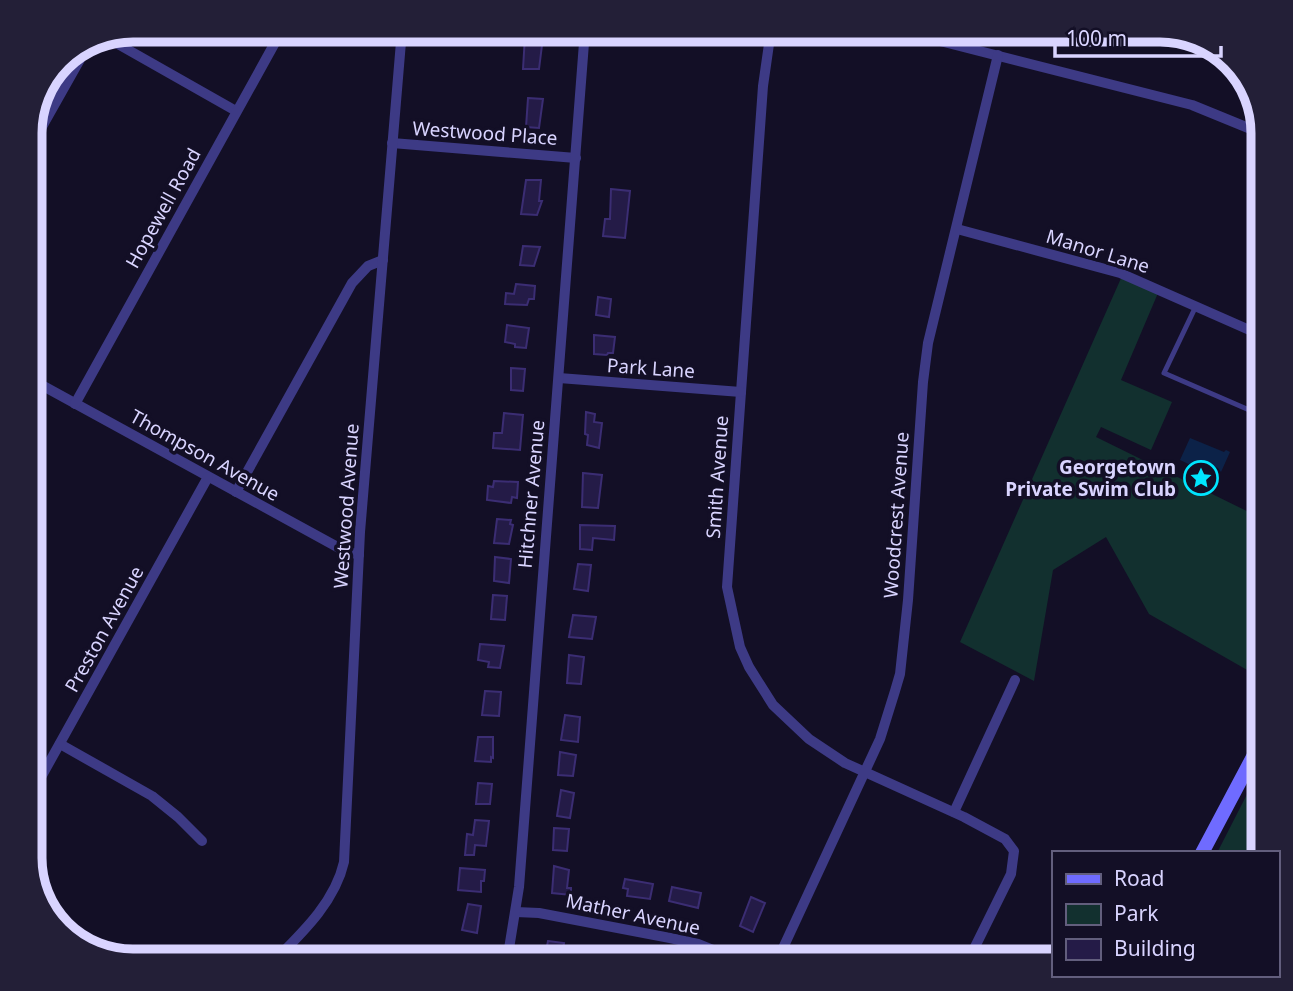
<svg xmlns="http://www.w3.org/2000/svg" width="1293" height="991" font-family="'Noto Sans',sans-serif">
  <rect width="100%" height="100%" fill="#130f26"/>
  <!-- green -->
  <g fill="#12302f">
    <polygon points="1122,276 1158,293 1121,380 1172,402 1151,450 1101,427 1096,437 1263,519 1263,679 1149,614 1106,537 1053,570 1034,681 960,642"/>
    <polygon points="1263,763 1263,853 1217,853"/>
  </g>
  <!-- water -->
  <polygon fill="#0c2248" points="1190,438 1224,452 1226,450 1230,452 1221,472 1218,468 1197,460 1195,467 1180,460"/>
  <!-- building -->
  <g fill="#241b47" stroke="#3b2d73" stroke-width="2">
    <polygon points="525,36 543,37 539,69 523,69"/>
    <polygon points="528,98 543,99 539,128 526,127"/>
    <polygon points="526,180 541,180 539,201 542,201 537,215 521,214"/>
    <polygon points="611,189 630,191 625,238 603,236 605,219 610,219"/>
    <polygon points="523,246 540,247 534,266 520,265"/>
    <polygon points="516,284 535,286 534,299 529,299 527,305 505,304 506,293 514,294"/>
    <polygon points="598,297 611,299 609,317 596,315"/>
    <polygon points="507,325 529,328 526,348 515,347 515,344 505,342"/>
    <polygon points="594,335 615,337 613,353 608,353 607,355 594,354"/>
    <polygon points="511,368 525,369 523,391 511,390"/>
    <polygon points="586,412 595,414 594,422 602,423 599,448 587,445 588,435 585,434"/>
    <polygon points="504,413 523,415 520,450 493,448 494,433 502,433"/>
    <polygon points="583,473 602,475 598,508 582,507"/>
    <polygon points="494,481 518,482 517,498 512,497 511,503 487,500 488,486 493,487"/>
    <polygon points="497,519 511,520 510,524 513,525 509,544 494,543"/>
    <polygon points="580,525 615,526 614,540 593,538 592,550 580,549"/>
    <polygon points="495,557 511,559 509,583 494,581"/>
    <polygon points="578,564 591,565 588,591 574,589"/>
    <polygon points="493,595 507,596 505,620 491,619"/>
    <polygon points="573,615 596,617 592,639 569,637"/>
    <polygon points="480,644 504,646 500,668 488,667 489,662 478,660"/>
    <polygon points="569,655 584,657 581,684 567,683"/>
    <polygon points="485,691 501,692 499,716 482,715"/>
    <polygon points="565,715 580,717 578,742 561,740"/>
    <polygon points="478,737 493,737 493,758 491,757 491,762 475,761"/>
    <polygon points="560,752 576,755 573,776 558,775"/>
    <polygon points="478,783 492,784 490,804 476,804"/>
    <polygon points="561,790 574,793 570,818 557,816"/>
    <polygon points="475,820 489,821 486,846 475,845 474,855 465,855 467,834 473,835"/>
    <polygon points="554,828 569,829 567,851 553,850"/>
    <polygon points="554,866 569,870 567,888 571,888 571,895 552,893"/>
    <polygon points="460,868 485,870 484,881 481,881 481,892 458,890"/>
    <polygon points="625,879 653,884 650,899 627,896 628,889 623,888"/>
    <polygon points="672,887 701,893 698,908 669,901"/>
    <polygon points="751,897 765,903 753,932 740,926"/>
    <polygon points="468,904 481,906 477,933 462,930"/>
    <polygon points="548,941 564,943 561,961 544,961"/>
    <polygon points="456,947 474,950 472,961 453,961"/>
  </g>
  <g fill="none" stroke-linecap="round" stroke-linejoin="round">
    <!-- lane -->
    <polyline stroke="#3d3a85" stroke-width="5" points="1196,306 1164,373 1263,416"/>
    <!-- street -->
    <g stroke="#3d3a85" stroke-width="10">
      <polyline points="771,30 763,86 727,587 740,647 749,667 773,705 809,739 845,763 964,817 1005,839 1014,851 1011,874 968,961"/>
      <polyline points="923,30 940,41 1192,105 1263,134"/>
      <polyline points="109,39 236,111"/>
      <polyline points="392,143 576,158"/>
      <polyline points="30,148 87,47"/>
      <polyline points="957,229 1120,273 1263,336"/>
      <polyline points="559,378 741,392"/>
      <polyline points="36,382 341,549 359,555"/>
      <polyline points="75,404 282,30"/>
      <polyline points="236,492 352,283 368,266 383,260"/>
      <polyline points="60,744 152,796 178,817 202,841"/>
      <polyline points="30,797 208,477"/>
      <polyline points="954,812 1015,680"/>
      <polyline points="516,912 539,913 670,938 698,944 740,961"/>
      <path d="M274 961C302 933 335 902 344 862L360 532 402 30"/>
      <polyline points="507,961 519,887 585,30"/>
      <polyline points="777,961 880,739 895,691 900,674 908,600 923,382 928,343 998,55"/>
    </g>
    <!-- secondary -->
    <polyline stroke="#6f6bff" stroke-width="14" points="1202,853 1263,738"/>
  </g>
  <!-- icons -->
  <defs>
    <g id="sight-ring" transform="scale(1.75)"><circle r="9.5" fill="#130f26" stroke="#00e5ff" stroke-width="1.5"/><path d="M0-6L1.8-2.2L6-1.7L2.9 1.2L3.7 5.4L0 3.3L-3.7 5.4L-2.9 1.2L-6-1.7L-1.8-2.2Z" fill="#00e5ff"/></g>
  </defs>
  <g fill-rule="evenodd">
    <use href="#sight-ring" x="1201" y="478"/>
  </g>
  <g text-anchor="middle" stroke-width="7" stroke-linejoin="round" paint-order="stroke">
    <!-- street labels -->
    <g font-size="19" fill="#d9d4ff" stroke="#130f26">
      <text transform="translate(485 133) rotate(4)" y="7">Westwood Place</text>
      <text transform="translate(163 208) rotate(-61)" y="7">Hopewell Road</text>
      <text transform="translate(1098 251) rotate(17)" y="7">Manor Lane</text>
      <text transform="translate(651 368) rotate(4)" y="7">Park Lane</text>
      <text transform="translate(205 455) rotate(29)" y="7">Thompson Avenue</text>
      <text transform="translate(717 477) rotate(-86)" y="7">Smith Avenue</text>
      <text transform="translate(531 494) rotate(-85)" y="7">Hitchner Avenue</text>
      <text transform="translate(346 506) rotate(-86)" y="7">Westwood Avenue</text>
      <text transform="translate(896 515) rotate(-86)" y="7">Woodcrest Avenue</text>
      <text transform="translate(104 629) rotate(-61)" y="7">Preston Avenue</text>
      <text transform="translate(633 914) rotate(12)" y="7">Mather Avenue</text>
    </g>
    <!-- poi labels -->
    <g font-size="19" font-weight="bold" fill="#d9d4ff" stroke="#130f26" text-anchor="end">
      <text x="1176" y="474">Georgetown<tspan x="1176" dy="22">Private Swim Club</tspan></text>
    </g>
  </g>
  <!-- crop -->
  <path d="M0 0H1293V991H0ZM133 42H1160A91 91 0 0 1 1251 133V858A91 91 0 0 1 1160 949H133A91 91 0 0 1 42 858V133A91 91 0 0 1 133 42Z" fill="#231f37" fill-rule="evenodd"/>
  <path fill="none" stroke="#d9d4ff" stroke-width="9" d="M133 42H1160A91 91 0 0 1 1251 133V858A91 91 0 0 1 1160 949H133A91 91 0 0 1 42 858V133A91 91 0 0 1 133 42Z"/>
  <!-- legend -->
  <rect x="1052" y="851" width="228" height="126" fill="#130f26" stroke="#625e7d" stroke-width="2"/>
  <rect x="1066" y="874" width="35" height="10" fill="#6f6bff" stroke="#625e7d" stroke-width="2"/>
  <text x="1114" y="886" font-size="21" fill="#d9d4ff">Road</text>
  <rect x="1066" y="904" width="35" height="21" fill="#12302f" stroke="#625e7d" stroke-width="2"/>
  <text x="1114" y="921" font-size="21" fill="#d9d4ff">Park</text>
  <rect x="1066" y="939" width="35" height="21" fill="#241b47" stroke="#625e7d" stroke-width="2"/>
  <text x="1114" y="956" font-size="21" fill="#d9d4ff">Building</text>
  <!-- scale -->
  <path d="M1055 46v10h166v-10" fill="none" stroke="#d9d4ff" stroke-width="3.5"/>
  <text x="1066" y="46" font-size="21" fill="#d9d4ff" stroke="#130f26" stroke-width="5" paint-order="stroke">100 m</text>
</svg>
